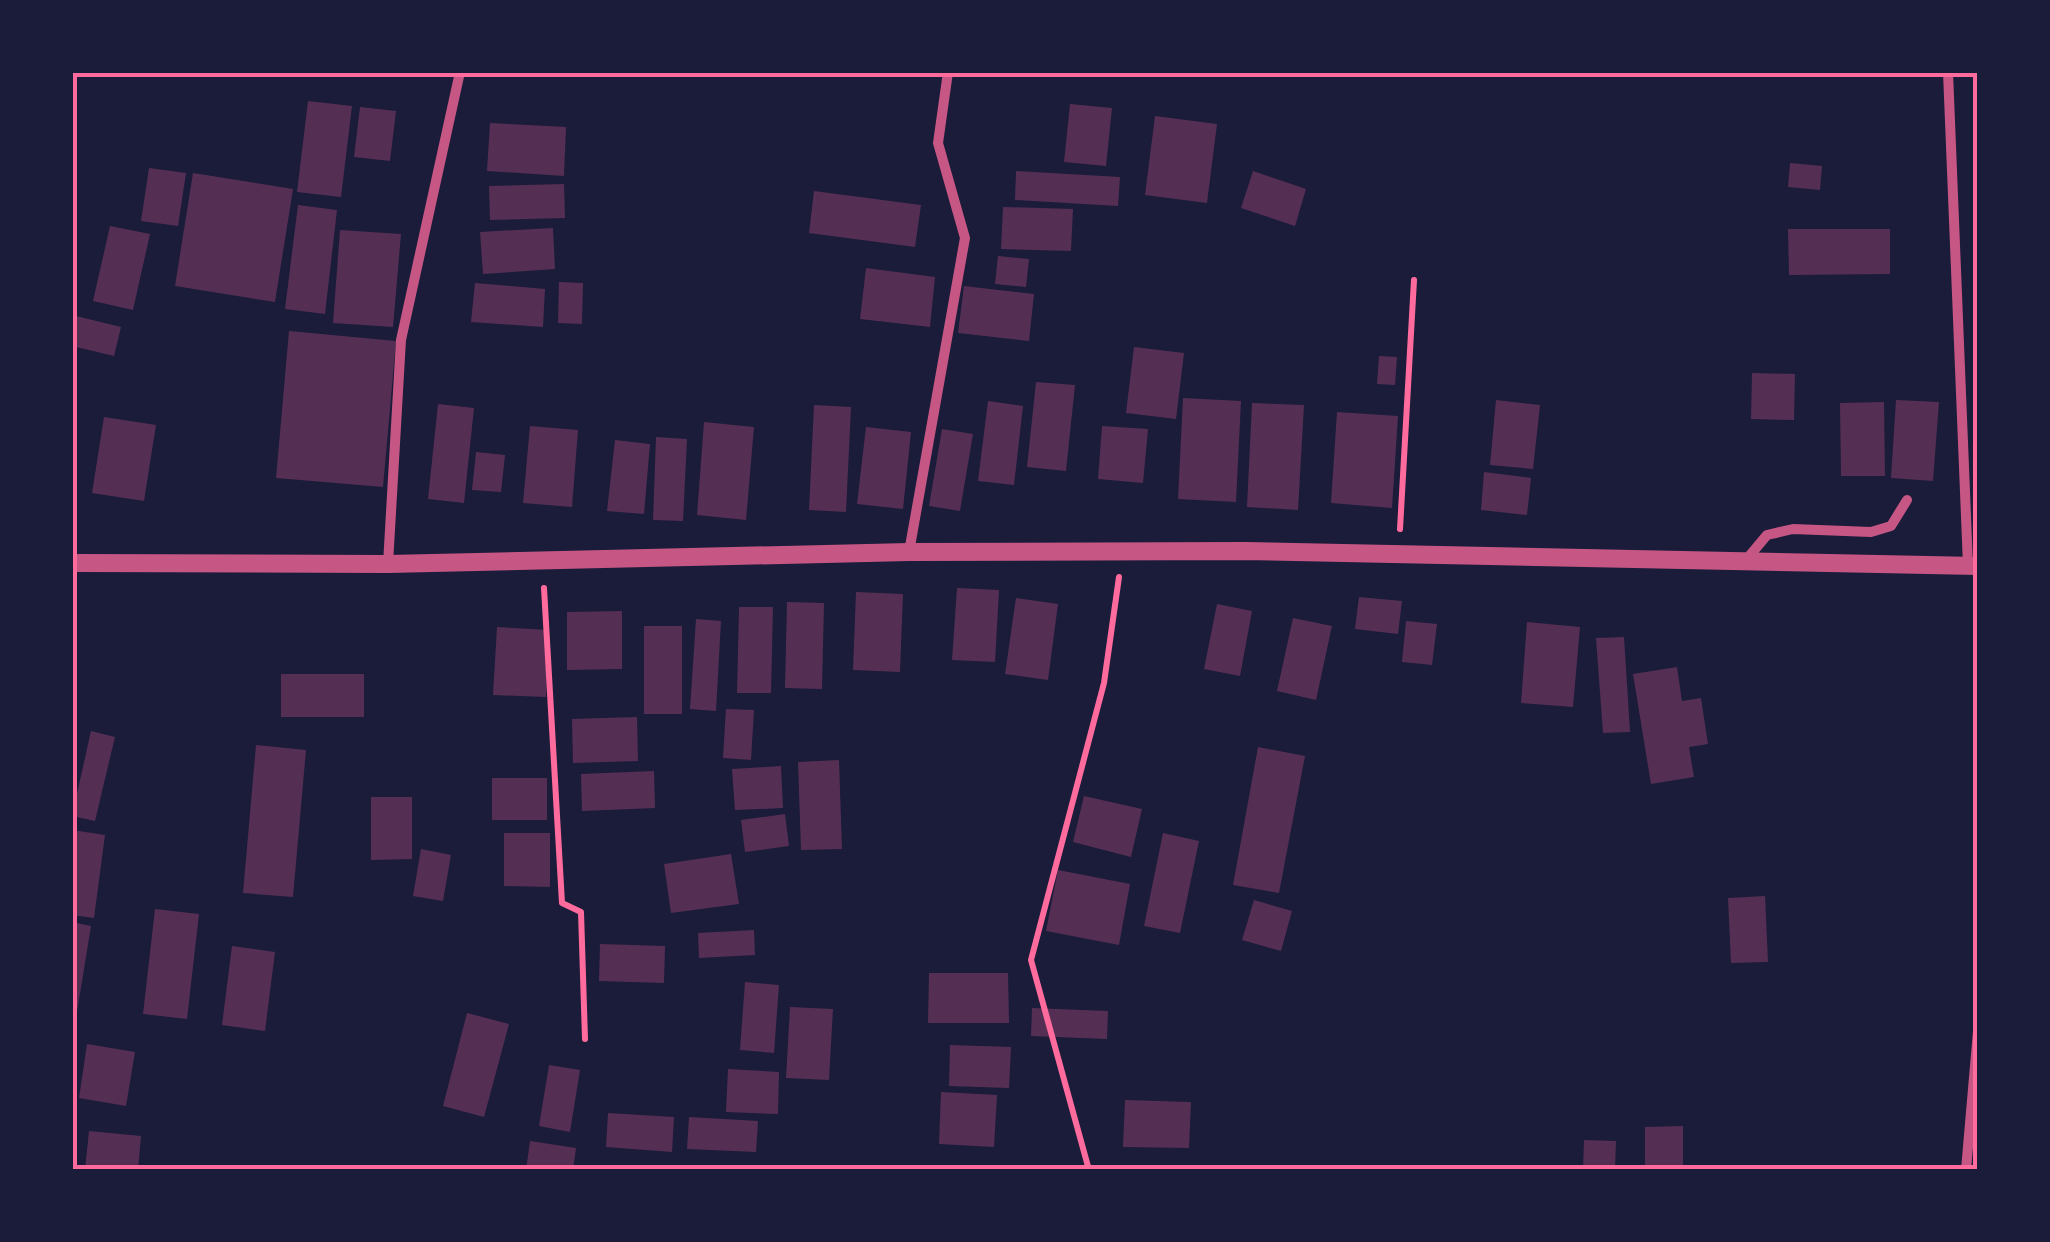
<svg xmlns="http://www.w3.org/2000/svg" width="2050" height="1242" font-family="'Sofia Sans Condensed',sans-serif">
  <rect width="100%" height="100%" fill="#1b1b3a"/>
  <!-- building -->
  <g fill="#542f53">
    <polygon points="308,101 352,106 341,197 297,192"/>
    <polygon points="1070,104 1112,108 1106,166 1064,162"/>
    <polygon points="360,107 396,111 390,161 354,157"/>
    <polygon points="1155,116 1217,124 1207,203 1145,195"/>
    <polygon points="490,123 566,127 564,176 487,171"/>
    <polygon points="1790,163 1822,166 1820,190 1788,187"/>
    <polygon points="149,168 186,173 178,226 141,221"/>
    <polygon points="1016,171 1120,177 1118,206 1015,200"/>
    <polygon points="1253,171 1306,189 1295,226 1241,208"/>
    <polygon points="193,173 293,189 275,302 175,286"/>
    <polygon points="564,184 565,218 490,220 489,186"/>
    <polygon points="814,191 921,205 915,247 809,233"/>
    <polygon points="298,205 337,210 325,314 285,309"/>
    <polygon points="1003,207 1073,209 1071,251 1001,249"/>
    <polygon points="110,226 150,234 133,310 93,301"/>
    <polygon points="553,228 555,269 483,274 480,232"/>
    <polygon points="1788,229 1890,229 1890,274 1789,275"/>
    <polygon points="340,230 401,234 393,327 333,323"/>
    <polygon points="998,256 1029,259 1026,287 995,284"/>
    <polygon points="866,268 935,277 930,327 860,319"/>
    <polygon points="559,282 583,283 582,324 558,323"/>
    <polygon points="475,283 545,289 543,327 471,322"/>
    <polygon points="964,286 1034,294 1029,341 958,333"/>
    <polygon points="72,315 121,327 114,356 72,346"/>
    <polygon points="289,331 396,341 383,487 276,478"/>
    <polygon points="1134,347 1184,353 1176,419 1126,413"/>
    <polygon points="1379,356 1397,357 1395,385 1377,384"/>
    <polygon points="1752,373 1795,374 1794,420 1751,419"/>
    <polygon points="1036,382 1075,385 1066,471 1027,467"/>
    <polygon points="1183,398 1241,401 1236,502 1178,499"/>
    <polygon points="1496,400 1540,405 1533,469 1490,465"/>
    <polygon points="1896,400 1939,402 1933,481 1891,478"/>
    <polygon points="988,401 1023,406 1014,485 978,481"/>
    <polygon points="1884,402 1885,476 1841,476 1840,403"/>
    <polygon points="1252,403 1304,405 1298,510 1247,507"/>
    <polygon points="438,404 474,408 464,503 428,499"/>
    <polygon points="814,405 851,407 846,512 809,510"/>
    <polygon points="1337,412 1398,416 1392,508 1331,503"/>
    <polygon points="104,417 156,425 144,501 92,493"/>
    <polygon points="704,422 754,427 746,520 697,515"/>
    <polygon points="530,426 578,430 572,507 523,503"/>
    <polygon points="1102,426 1148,429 1143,483 1098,479"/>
    <polygon points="866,427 911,432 903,509 857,504"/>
    <polygon points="942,429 973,434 960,511 929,506"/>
    <polygon points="656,437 687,439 683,521 653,520"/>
    <polygon points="615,440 650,444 644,514 607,511"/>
    <polygon points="476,452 505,455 501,492 472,490"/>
    <polygon points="1484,472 1531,478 1527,515 1481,510"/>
    <polygon points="957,588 999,590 995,662 952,660"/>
    <polygon points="856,592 903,594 900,672 853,670"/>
    <polygon points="1359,597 1402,601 1398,634 1355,629"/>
    <polygon points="1016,598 1058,604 1048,680 1005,674"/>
    <polygon points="787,602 824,603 822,689 785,688"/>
    <polygon points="1217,604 1252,611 1240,676 1204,669"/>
    <polygon points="739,607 773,607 771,693 737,693"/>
    <polygon points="622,611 622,669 567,670 567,612"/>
    <polygon points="1293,618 1332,626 1316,700 1277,691"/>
    <polygon points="696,619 721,621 716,711 690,709"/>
    <polygon points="1406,621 1437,624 1432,665 1402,662"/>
    <polygon points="1527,622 1580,627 1573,707 1521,703"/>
    <rect x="644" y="626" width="38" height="88"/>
    <polygon points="497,627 549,630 546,697 493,695"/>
    <polygon points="1624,637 1630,732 1603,733 1596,638"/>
    <polygon points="1677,667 1682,701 1701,698 1708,744 1689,747 1694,777 1651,784 1633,674"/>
    <rect x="281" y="674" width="83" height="43"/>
    <polygon points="726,709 754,710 751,760 723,758"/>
    <polygon points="637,717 638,761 573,763 572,719"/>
    <polygon points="91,731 115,737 95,821 72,816"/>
    <polygon points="256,745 306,750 293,897 243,893"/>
    <polygon points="1258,747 1305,756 1279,893 1233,885"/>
    <polygon points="839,760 842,849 801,850 798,762"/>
    <polygon points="781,766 783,808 735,810 732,769"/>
    <polygon points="654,771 655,808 582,811 581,774"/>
    <rect x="492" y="778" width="55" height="42"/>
    <polygon points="1084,796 1142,809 1131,857 1073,842"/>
    <polygon points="371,797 412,797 412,859 371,860"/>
    <polygon points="785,814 789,846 745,852 741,820"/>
    <polygon points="72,830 105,835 94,918 72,915"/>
    <polygon points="504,833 550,833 550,887 504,886"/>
    <polygon points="1163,833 1199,841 1180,933 1144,926"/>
    <polygon points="421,849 451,855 443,901 413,896"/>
    <polygon points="731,854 739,904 671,913 664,864"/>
    <polygon points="1058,870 1130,884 1119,945 1046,931"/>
    <polygon points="1765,896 1768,962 1731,963 1728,898"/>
    <polygon points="1254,900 1292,911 1281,951 1242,940"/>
    <polygon points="155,909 199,914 187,1019 143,1014"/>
    <polygon points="72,922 91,926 77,1012 72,1011"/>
    <polygon points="754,930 755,955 699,958 698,933"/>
    <polygon points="600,944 665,946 664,983 599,981"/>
    <polygon points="232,946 275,952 265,1031 222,1025"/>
    <polygon points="929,973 1008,973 1009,1023 928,1023"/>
    <polygon points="745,982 779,985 774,1053 740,1050"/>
    <polygon points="790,1007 833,1009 829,1080 786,1078"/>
    <polygon points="1032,1008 1108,1011 1107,1039 1031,1036"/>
    <polygon points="467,1013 509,1024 484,1117 443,1106"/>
    <polygon points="87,1044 135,1052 126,1106 79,1098"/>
    <polygon points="950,1045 1011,1047 1009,1088 949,1086"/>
    <polygon points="549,1065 580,1070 570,1132 539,1126"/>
    <polygon points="728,1069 779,1072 778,1114 726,1112"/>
    <polygon points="941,1092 997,1095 994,1147 939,1144"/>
    <polygon points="1125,1100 1191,1102 1189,1148 1123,1147"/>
    <polygon points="608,1113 674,1117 672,1152 606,1147"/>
    <polygon points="689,1117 758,1121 756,1152 687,1149"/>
    <polygon points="1683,1126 1683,1170 1645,1170 1645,1127"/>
    <polygon points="89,1131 141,1136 138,1170 85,1170"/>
    <polygon points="1584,1140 1616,1141 1615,1170 1583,1170"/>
    <polygon points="530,1141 576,1148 573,1170 526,1170"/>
  </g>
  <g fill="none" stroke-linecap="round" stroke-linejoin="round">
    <!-- path -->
    <g stroke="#ff6b9d" stroke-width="6">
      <polyline points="1400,529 1414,280"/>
      <polyline points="544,588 562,903 581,912 585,1039"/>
      <polyline points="1089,1170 1031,960 1104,683 1119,577"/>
    </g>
    <!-- minor -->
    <g stroke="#c65784" stroke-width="10">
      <polyline points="1948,72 1968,566"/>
      <polyline points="909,552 965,238 938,143 948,72"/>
      <polyline points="1746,560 1767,535 1793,529 1871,532 1891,526 1907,500"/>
      <polyline points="388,564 401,340 460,72"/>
      <polyline points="1966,1170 1978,1031"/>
    </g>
    <!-- tertiary -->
    <polyline stroke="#c65784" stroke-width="18" points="72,563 388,564 909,552 1245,551 1978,566"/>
  </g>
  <!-- border -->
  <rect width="2050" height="1242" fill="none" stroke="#1b1b3a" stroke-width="150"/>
  <rect x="75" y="75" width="1900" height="1092" fill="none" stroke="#ff6b9d" stroke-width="4"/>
</svg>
